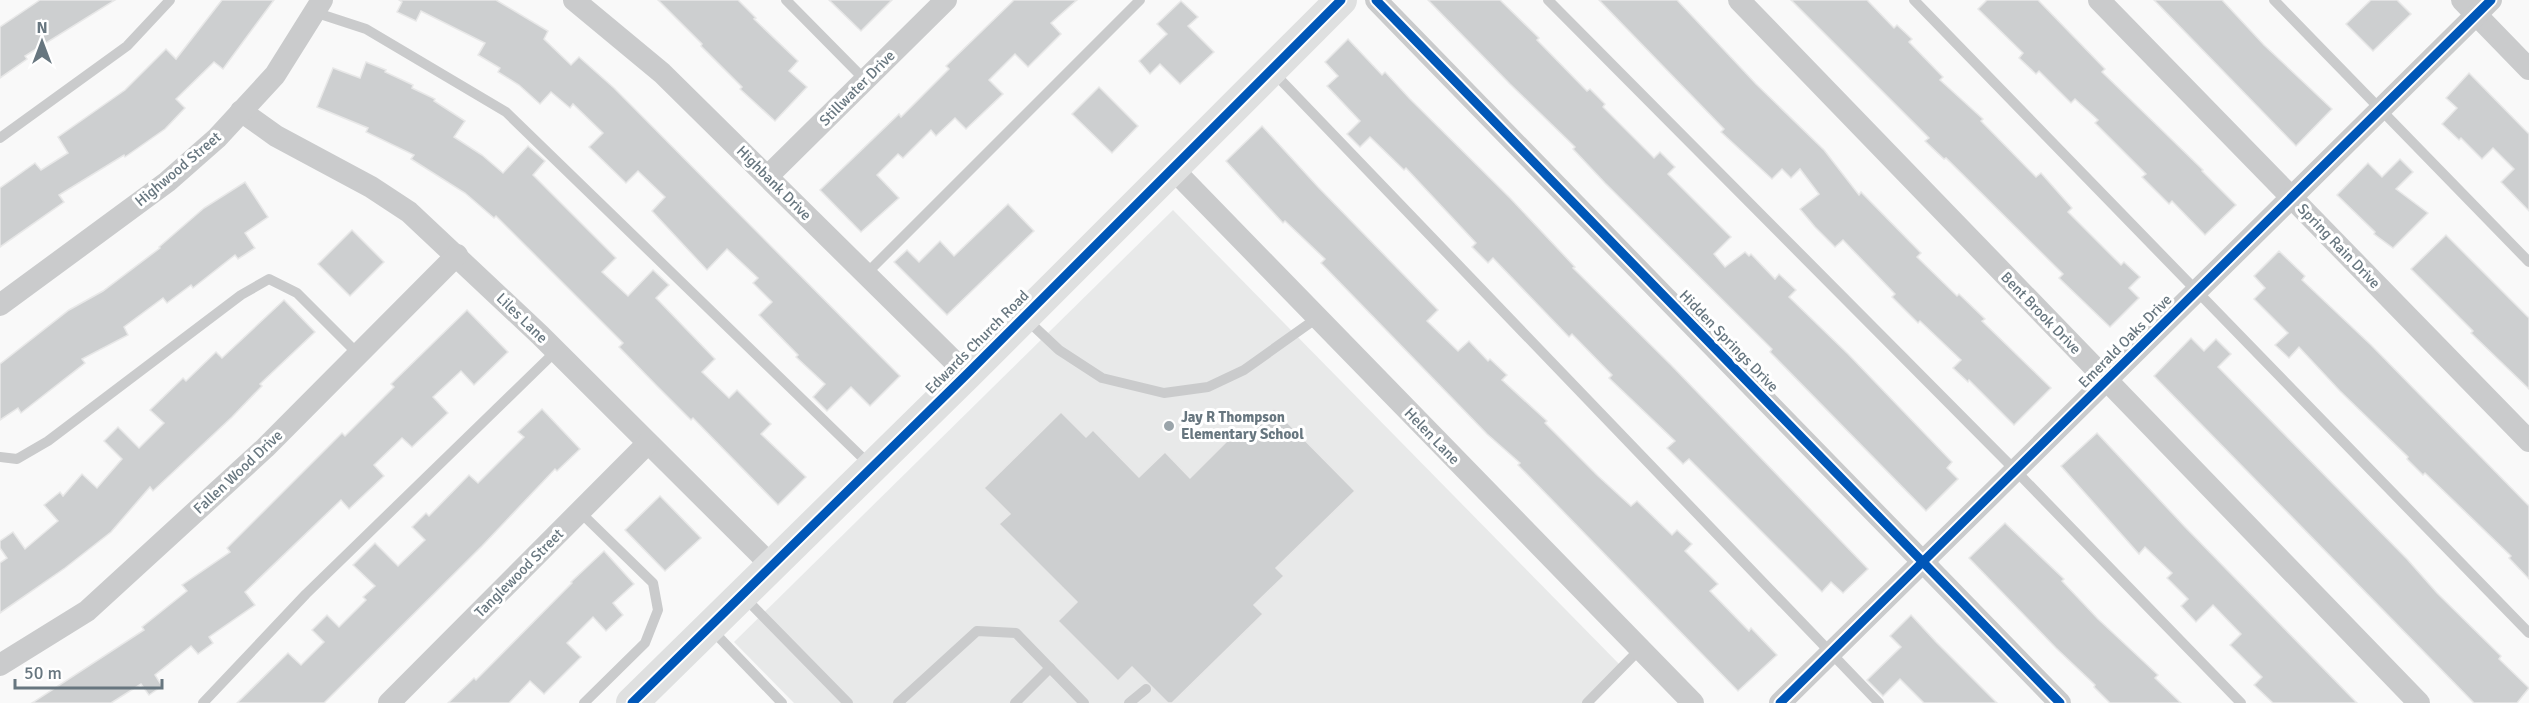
<svg xmlns="http://www.w3.org/2000/svg" width="2529" height="703" font-family="Signika,sans-serif">
  <rect width="100%" height="100%" fill="#f9f9f9"/>
  <!-- built -->
  <polygon fill="#e8e9e9" points="1173,210 1623,668 1588,703 794,703 734,642"/>
  <!-- building -->
  <g fill="#cdcfd0" stroke="#e8e8e8" stroke-width="1.5">
    <polygon points="40,0 115,0 25,56 27,59 0,78 0,27"/>
    <polygon points="222,0 274,0 223,69 214,62 176,99 185,108 165,129 125,157 124,155 59,195 64,202 0,247 0,188 35,163 41,170 68,153 58,137 125,90 166,49 176,59"/>
    <polygon points="399,0 496,0 548,31 544,39 571,65 579,57 614,88 900,376 870,406 851,387 827,411 813,397 825,384 796,357 798,355 759,315 772,302 753,283 758,278 727,249 707,270 652,211 665,197 638,171 626,183 589,147 603,133 573,104 570,108 551,92 540,104 519,85 498,72 500,68 478,55 485,43 421,11 416,21 397,12 402,2"/>
    <polygon points="658,0 738,0 756,18 754,19 798,61 789,71 807,87 775,121 740,89 742,87 701,46 702,44"/>
    <polygon points="829,0 892,0 861,31"/>
    <polygon points="1014,0 1077,0 1051,23 1061,34 1028,67 1015,54 989,80 1003,94 966,129 955,118 936,136 931,130 903,158 898,154 877,175 899,198 861,232 820,190 899,114 901,117 949,69 946,66"/>
    <polygon points="1428,0 1500,0 1539,38 1537,40 1587,91 1590,89 1605,104 1603,107 1654,158 1660,152 1675,167 1668,174 1731,237 1714,254 1725,267 1745,252 1749,256 1751,254 1775,279 1779,274 1796,290 1789,297 1848,354 1952,462 1947,468 1958,479 1926,511 1770,352 1772,349 1605,183 1573,149 1575,147 1510,84"/>
    <polygon points="1599,0 1677,0 1756,84 1824,150 1859,195 1861,192 1921,253 1917,257 1957,296 1959,294 1985,319 1982,321 2051,388 2014,425 1969,380 1968,382 1953,368 1961,360 1920,321 1918,323 1892,297 1895,294 1843,240 1835,247 1815,227 1800,209 1819,194 1800,169 1791,178 1782,169 1772,179 1721,132 1724,129"/>
    <polygon points="1791,0 1867,0 1894,28 1897,25 1912,39 1909,42 1943,77 1940,80 1983,119 1981,121 2036,177 2041,173 2072,208 2068,212 2121,265 2124,262 2140,277 2129,288 2139,298 2110,327 2059,278 2063,274 1946,158 1944,159 1925,141 1929,138"/>
    <polygon points="1987,0 2038,0 2105,69 2102,72 2203,170 2202,171 2236,205 2205,235 2172,201 2169,204 2142,177 2146,174 2095,123 2098,120 2075,99 2071,103 2039,71 2036,74 2019,58 2023,53 1978,9"/>
    <polygon points="2154,0 2222,0 2264,45 2332,109 2296,146"/>
    <polygon points="2371,0 2397,0 2411,14 2373,51 2346,24"/>
    <polygon points="1181,1 1198,17 1188,26 1214,52 1180,84 1160,64 1150,74 1139,61 1167,34 1157,24"/>
    <polygon points="1348,39 1382,75 1385,72 1410,99 1510,198 1575,267 1573,268 1671,365 1868,569 1843,593 1831,582 1822,592 1689,459 1683,464 1667,448 1675,441 1609,378 1612,375 1572,334 1569,337 1493,258 1488,263 1472,247 1476,243 1406,168 1404,170 1370,137 1360,147 1347,134 1360,121 1327,86 1338,76 1325,62"/>
    <polygon points="366,62 386,70 385,72 413,85 412,88 435,99 434,101 465,121 454,137 482,155 503,173 528,146 545,161 533,175 616,258 602,272 628,296 653,270 669,285 656,298 715,359 702,372 729,398 737,390 771,424 761,434 806,477 778,505 693,418 691,420 657,386 619,347 623,343 496,216 494,218 465,193 411,159 414,155 366,132 368,128 317,107 333,68 360,78"/>
    <polygon points="2469,73 2529,134 2529,211 2501,182 2514,169 2493,148 2482,159 2461,138 2459,140 2442,124 2457,108 2446,98"/>
    <polygon points="1099,87 1138,126 1112,153 1072,114"/>
    <polygon points="1262,126 1318,187 1438,310 1427,321 1458,351 1469,341 1488,361 1490,359 1507,375 1502,380 1547,421 1545,423 1598,476 1631,506 1637,501 1672,535 1677,530 1692,544 1685,551 1718,584 1710,591 1749,631 1751,628 1777,655 1738,691 1518,465 1520,463 1487,434 1321,263 1325,259 1285,221 1283,223 1226,161"/>
    <polygon points="2400,159 2413,172 2396,189 2428,213 2393,248 2374,234 2375,232 2337,195 2368,163 2382,177"/>
    <polygon points="245,182 268,217 245,233 255,248 238,259 235,255 193,288 191,285 167,303 163,298 124,327 128,335 82,359 85,363 21,413 18,408 0,420 0,364 69,310 103,291 160,248 159,247 204,208"/>
    <polygon points="1008,204 1034,231 947,315 894,262 907,250 919,262 940,241 954,256"/>
    <polygon points="352,230 384,262 350,296 318,264"/>
    <polygon points="2446,235 2529,318 2529,389 2471,333 2473,331 2411,269"/>
    <polygon points="2279,251 2305,276 2302,280 2371,345 2529,506 2529,579 2509,558 2511,556 2425,473 2423,475 2407,459 2408,457 2340,391 2299,347 2289,358 2275,345 2288,333 2254,299 2265,288 2254,276"/>
    <polygon points="284,300 315,332 260,384 262,386 232,417 153,491 150,487 111,532 65,568 0,613 0,563 7,558 0,548 0,541 13,532 25,549 58,521 44,505 60,492 63,496 82,474 97,488 122,459 104,441 118,427 139,448 164,423 150,410 183,378 186,381 216,352 222,358"/>
    <polygon points="467,310 508,352 474,385 461,371 433,397 448,413 412,447 402,438 374,465 384,476 349,509 341,500 245,592 255,605 209,637 213,643 198,654 191,646 155,675 162,686 149,695 141,684 111,703 32,703 144,630 142,627 187,591 182,585 230,552 227,548 342,433 345,436 394,387 391,384"/>
    <polygon points="2191,338 2204,351 2216,339 2231,354 2218,367 2407,559 2437,593 2501,656 2499,659 2529,688 2517,703 2474,703 2154,376"/>
    <polygon points="542,409 580,449 557,471 555,469 482,546 324,703 237,703 288,653 301,665 324,642 312,630 327,615 339,627 366,600 363,597 375,586 353,565 375,543 398,566 425,540 412,527 426,513 429,516 469,475 478,483 524,437 518,432"/>
    <polygon points="1274,409 1355,491 1276,568 1284,576 1254,605 1263,614 1172,703 1168,703 1132,667 1118,681 1058,621 1077,602 999,524 1010,514 984,488 1061,412 1086,437 1093,430 1139,477 1165,452 1190,478 1237,431 1244,438"/>
    <polygon points="2097,433 2185,527 2357,703 2273,703 2254,685 2262,677 2230,645 2241,634 2213,605 2196,622 2181,606 2188,599 2167,578 2172,573 2145,547 2139,554 2061,466"/>
    <polygon points="660,496 701,538 665,571 625,530"/>
    <polygon points="2005,523 2064,579 2062,581 2098,619 2158,675 2155,678 2181,703 2110,703 2094,687 2095,685 2056,648 1969,558"/>
    <polygon points="604,551 634,584 613,603 623,615 606,631 593,617 567,643 581,657 544,694 530,681 509,703 448,703 474,678 476,680 572,583 571,582"/>
    <polygon points="1911,615 1936,642 1997,703 1924,703 1900,679 1883,696 1867,680 1901,647 1890,636"/>
  </g>
  <g fill="none" stroke-linecap="round" stroke-linejoin="round">
    <!-- lane -->
    <g stroke="#cacbcc" stroke-width="10">
      <polyline points="786,0 865,80"/>
      <polyline points="1548,0 2015,470 2241,703"/>
      <polyline points="1914,0 2529,633"/>
      <polyline points="2274,0 2529,262"/>
      <polyline points="314,12 366,29 506,112 871,466"/>
      <polyline points="1273,72 1879,703"/>
      <polyline points="0,138 127,46 170,0"/>
      <polyline points="866,274 1140,0"/>
      <polyline points="1026,319 1059,350 1102,378 1164,393 1208,387 1244,370 1317,318"/>
      <polyline points="0,457 17,459 48,441 241,295 269,279 297,293 358,354"/>
      <polyline points="580,512 653,583 658,610 645,643 584,703"/>
      <polyline points="745,598 848,703"/>
      <polyline points="712,630 782,703"/>
      <polyline points="203,703 306,594 556,351"/>
      <polyline points="898,703 977,631 1016,633 1084,703"/>
      <polyline points="1015,703 1050,668"/>
      <polyline points="1129,703 1146,689"/>
      <polyline points="1587,703 1640,649"/>
    </g>
    <!-- street -->
    <g stroke="#cacbcc" stroke-width="22">
      <polyline points="574,0 662,73 967,374"/>
      <polyline points="1376,0 2060,703"/>
      <polyline points="1739,0 2419,703"/>
      <polyline points="2099,0 2529,441"/>
      <polyline points="2462,0 2529,69"/>
      <polyline points="241,111 276,136 371,187 409,212 540,335 772,566"/>
      <polyline points="1172,168 1693,703"/>
      <polyline points="768,176 946,0"/>
      <polyline points="0,305 167,182 217,138 275,75 322,0"/>
      <polyline points="0,665 87,611 265,448 457,255"/>
      <polyline points="389,703 648,443"/>
      <polyline points="1780,703 2491,0"/>
    </g>
    <!-- secondary -->
    <polyline stroke="#dfe0e0" stroke-width="32" points="632,703 967,374 1341,0"/>
    <!-- cycleway casing -->
    <g stroke="#fff" stroke-width="13">
      <g id="cycleway">
        <polyline points="1376,0 2060,703"/>
        <polyline points="632,703 967,374 1341,0"/>
        <polyline points="1780,703 2491,0"/>
      </g>
    </g>
    <!-- cycleway -->
    <use href="#cycleway" stroke="#0057b8" stroke-width="9"/>
  </g>
  <!-- markers -->
  <circle fill="#9aa4aa" stroke="#fff" stroke-width="2" cx="1169" cy="426" r="6"/>
  <g text-anchor="middle" stroke-width="6" stroke-linejoin="round" paint-order="stroke">
    <!-- street labels -->
    <g font-size="15" fill="#67767f" stroke="#fff">
      <text transform="translate(857 88) rotate(-45)" y="5">Stillwater Drive</text>
      <text transform="translate(178 169) rotate(-40)" y="5">Highwood Street</text>
      <text transform="translate(774 183) rotate(45)" y="5">Highbank Drive</text>
      <text transform="translate(2339 246) rotate(46)" y="5">Spring Rain Drive</text>
      <text transform="translate(2041 313) rotate(46)" y="5">Bent Brook Drive</text>
      <text transform="translate(522 318) rotate(44)" y="5">Liles Lane</text>
      <text transform="translate(1729 341) rotate(46)" y="5">Hidden Springs Drive</text>
      <text transform="translate(2125 341) rotate(-45)" y="5">Emerald Oaks Drive</text>
      <text transform="translate(977 342) rotate(-45)" y="5">Edwards Church Road</text>
      <text transform="translate(1432 436) rotate(46)" y="5">Helen Lane</text>
      <text transform="translate(238 472) rotate(-43)" y="5">Fallen Wood Drive</text>
      <text transform="translate(519 573) rotate(-45)" y="5">Tanglewood Street</text>
    </g>
    <!-- poi labels -->
    <g font-size="15" font-weight="bold" fill="#67767f" stroke="#fff" text-anchor="start">
      <text x="1181" y="422">Jay R Thompson<tspan x="1181" dy="17">Elementary School</tspan></text>
    </g>
  </g>
  <!-- north arrow -->
  <g transform="translate(42 42)" stroke="#ffffff" stroke-width="4.5" paint-order="stroke">
  <path d="M0-4.5L10 22L0 15L-10 22Z" fill="#67767f"/>
  <text y="-9" font-size="16" font-weight="bold" text-anchor="middle" fill="#67767f">N</text>
  </g>
  <!-- scale -->
  <path d="M15 679v9h147v-9" fill="none" stroke="#67767f" stroke-width="3"/>
  <text x="24" y="679" font-size="18" fill="#67767f" stroke="#ffffff" stroke-width="4.5" paint-order="stroke">50 m</text>
</svg>
